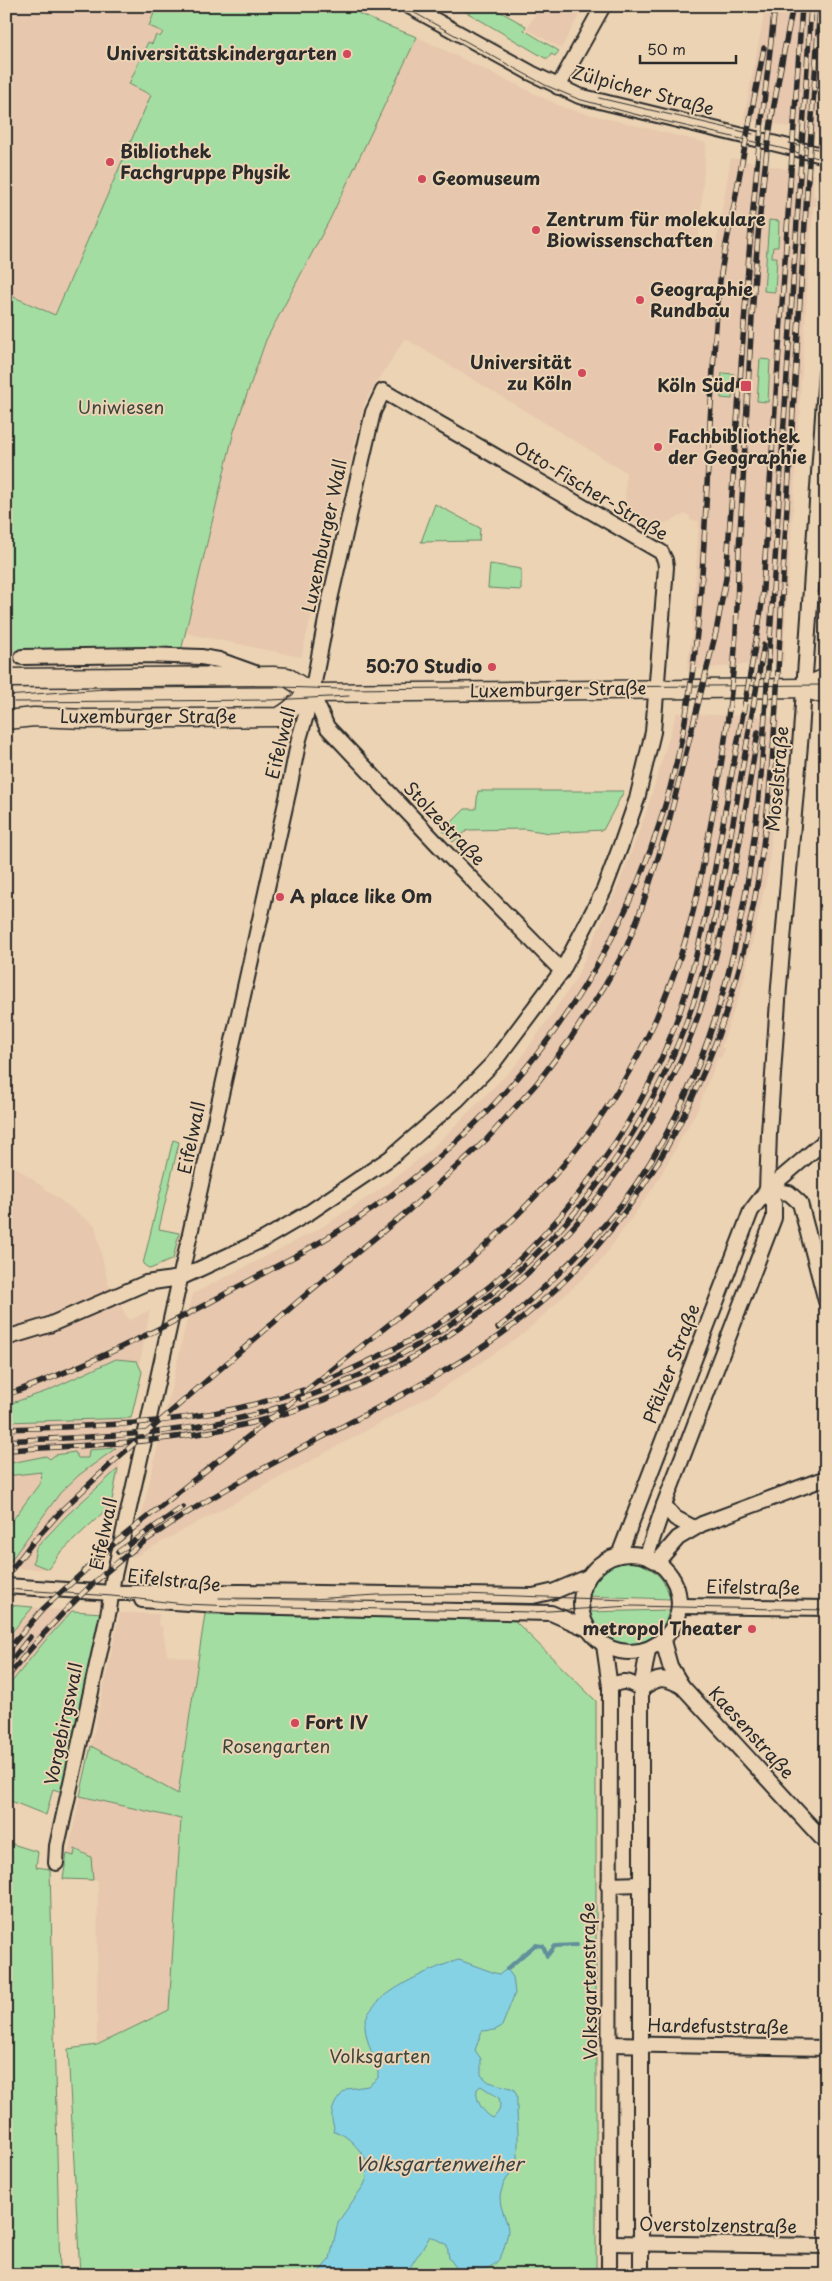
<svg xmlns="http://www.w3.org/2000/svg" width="832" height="2281" font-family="'Playpen Sans',sans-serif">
  <rect width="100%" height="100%" fill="#ebd3b3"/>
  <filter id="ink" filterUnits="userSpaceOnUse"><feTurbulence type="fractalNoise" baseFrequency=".02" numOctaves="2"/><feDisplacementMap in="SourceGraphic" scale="10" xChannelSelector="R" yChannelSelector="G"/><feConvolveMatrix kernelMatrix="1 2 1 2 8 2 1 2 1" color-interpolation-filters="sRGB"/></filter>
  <g filter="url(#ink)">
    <!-- built -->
    <g fill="#e7c7ad">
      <polygon points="6,6 138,6 154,13 163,32 160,37 156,35 152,44 148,42 129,84 152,95 55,315 8,294 6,296"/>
      <polygon points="540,6 584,6 561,48 527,29"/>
      <polygon points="766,6 826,6 826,38 818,133 744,118"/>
      <polygon points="417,37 564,108 706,143 698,244 716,246 731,158 813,174 813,196 816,197 816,206 813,206 799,409 801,410 799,419 784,638 784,661 687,670 692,634 699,521 690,520 690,515 685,514 663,524 625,522 626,472 405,338 365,401 301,657 186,633 234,431 266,340 329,221"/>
      <polygon points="677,712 680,714 780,717 778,745 780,745 768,872 742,987 721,1047 724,1049 721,1058 718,1057 697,1110 655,1185 600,1262 523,1334 435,1393 132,1558 193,1294 319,1229 378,1191 433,1148 517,1064 575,981 619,884 646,813"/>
      <polygon points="6,1160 95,1226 108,1284 129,1321 150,1310 112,1506 57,1554 44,1569 6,1568"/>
      <polygon points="6,1605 72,1611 44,1642 6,1689"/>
      <polygon points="120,1613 159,1614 158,1624 162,1627 167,1655 198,1660 178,1795 91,1746"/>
      <polygon points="80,1796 181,1818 169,2011 97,2044 98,1880 63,1879"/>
    </g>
    <!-- green -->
    <g fill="#a4dda2" stroke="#688466">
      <polygon points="138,6 343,6 377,22 417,37 329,221 266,340 234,431 181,651 6,653 6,296 7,294 55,315 151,95 129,84 148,42 152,44 156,35 160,37 163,32 149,26 154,13"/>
      <polygon points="456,6 490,6 526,26 524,30 559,51 555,56 551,54 549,58 545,58"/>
      <polygon points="769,220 779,221 778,247 773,247 772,257 777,257 775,292 764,291"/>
      <polygon points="760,359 770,360 768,402 757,401"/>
      <polygon points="722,373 734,374 732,399 721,398"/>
      <polygon points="435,504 480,528 479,541 421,542"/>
      <polygon points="490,564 521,569 521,590 488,588"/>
      <polygon points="478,791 624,791 603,830 550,833 524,829 468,830 453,842 443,831 465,809 476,809"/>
      <polygon points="173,1140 179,1142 159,1229 179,1233 173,1259 150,1269 143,1264"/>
      <polygon points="116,1359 137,1361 142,1372 131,1418 6,1422 6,1405 47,1391"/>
      <polygon points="116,1448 79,1475 60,1493 6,1567 6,1529 40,1483 41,1472 6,1476 6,1464 46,1456 50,1459 55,1455 75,1452 78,1458 88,1458 89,1450"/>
      <polygon points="118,1469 111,1505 59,1554 48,1569 33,1563 36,1548 67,1515"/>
      <path d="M630 1561C651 1565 666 1578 670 1599L586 1596C591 1575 609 1562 630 1561Z"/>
      <polygon points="6,1605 33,1607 6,1639"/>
      <path d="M669 1610C660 1656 597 1657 587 1612Z"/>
      <polygon points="72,1611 103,1613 62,1792 53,1789 46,1815 6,1799 12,1785 6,1783 6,1689 44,1642"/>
      <polygon points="205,1614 514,1620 596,1701 596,2275 80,2275 68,2049 97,2045 169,2010 181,1819 80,1796 91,1746 178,1794"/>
      <polygon points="6,1842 38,1852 36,1867 50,1869 60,2275 6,2275"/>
      <polygon points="75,1849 91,1857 93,1880 63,1879 67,1854 74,1856"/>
    </g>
    <!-- water -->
    <path fill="#86d2e5" stroke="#628f9b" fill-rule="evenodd" d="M459 1960 495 1973 500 1974 507 1969 513 1977 515 1993 502 2026 495 2030 482 2031 475 2050 481 2059V2075L489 2082 514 2089 517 2096C516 2114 520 2140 517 2157 514 2171 504 2179 501 2192 497 2205 507 2217 508 2230 508 2235 505 2243 504 2248 497 2273 479 2270 458 2270L449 2258 447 2245 430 2236C423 2250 412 2260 407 2275H316L330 2259 338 2222 364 2185 367 2178 366 2171 371 2169C366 2157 347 2131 333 2132L334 2127C328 2111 335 2100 347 2089L368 2086 378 2078V2072C374 2057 366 2041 365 2027 362 1997 436 1966 459 1960ZM481 2086 499 2098C501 2107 500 2112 493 2118 483 2113 475 2100 477 2089Z"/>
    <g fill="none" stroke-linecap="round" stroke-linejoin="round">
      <!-- stream -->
      <polyline stroke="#628f9b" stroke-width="4" points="507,1969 535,1945 543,1946 547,1956 555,1946 577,1945"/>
      <!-- minor-tunnel -->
      <polyline stroke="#c5b198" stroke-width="14" stroke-dasharray="14 7" stroke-linecap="butt" points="6,658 22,657"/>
      <!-- minor casing -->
      <g stroke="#2b2b2b" stroke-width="18">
        <g id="minor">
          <polyline points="409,6 531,73 579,96 826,156"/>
          <polyline points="558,87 603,6"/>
          <polyline points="22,657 146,655 201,657 219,660 255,673"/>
          <polyline points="312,693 327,727 445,852 562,971"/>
          <polyline points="767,1190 789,1193 800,1203 826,1301"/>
          <polyline points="6,1338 49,1325 146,1283 180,1278 264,1239 310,1212 390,1158 457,1100 493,1063 562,971 604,890 621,845 637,799 653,732 666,567 665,560 661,552 383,391 373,412 329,604 311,698 299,739 289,789 113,1580 109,1610 57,1846 56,1863"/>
          <polyline points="664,1505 675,1518 694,1528"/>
          <circle cx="630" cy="1603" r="49"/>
          <polyline points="619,1555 751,1211 767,1190 826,1140"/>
          <polyline points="647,1555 664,1505 774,1218 774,1204 767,1190 769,1133 779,986 801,733 826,372"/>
          <polyline points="658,1561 678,1538 702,1524 826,1478"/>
          <polyline points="6,1586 112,1593 241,1592 533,1596 555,1591 588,1577"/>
          <polyline points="142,1600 235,1606 551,1613 588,1629"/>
          <polyline points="680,1606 826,1608"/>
          <polyline points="663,1641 670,1666 682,1686 826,1843"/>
          <polyline points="604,1645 610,1687 609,2275"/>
          <path d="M610 1687C621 1679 629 1681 641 1689"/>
          <path d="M641 1689C658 1677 663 1676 682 1686"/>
          <polyline points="608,1885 641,1884"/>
          <polyline points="610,2044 826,2048"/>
          <polyline points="609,2243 826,2246"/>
          <polyline points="641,2275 641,1689 648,1650"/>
        </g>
      </g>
      <!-- major casing -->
      <g stroke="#2b2b2b" stroke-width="21">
        <g id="major">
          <polyline points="6,678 273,676 287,677 312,693"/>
          <polyline points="803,688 826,678"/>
          <path d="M6 720 34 717 86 719 278 717C292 712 299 698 312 693L803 688 826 695"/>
        </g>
      </g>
      <!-- minor -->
      <use href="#minor" stroke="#ebd3b3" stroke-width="14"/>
      <!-- major -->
      <use href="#major" stroke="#ebd3b3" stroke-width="18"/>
      <!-- tram -->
      <g stroke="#2b2b2b" stroke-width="1">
        <polyline points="402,6 545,85 578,99 634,114 780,148 826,160"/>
        <polyline points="599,98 753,134"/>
        <polyline points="789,143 826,151"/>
        <polyline points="6,696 119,688 280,687 341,689 826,685"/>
        <polyline points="14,702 271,700 349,696"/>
        <polyline points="6,1589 112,1596 184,1604 235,1606 533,1612 631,1606 826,1610"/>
        <polyline points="219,1598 312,1599 377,1595 463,1594 626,1600"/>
      </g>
      <!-- rail casing -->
      <g stroke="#2b2b2b" stroke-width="5.5">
        <g id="rail">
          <path d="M498 1328C543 1290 585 1251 621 1205 714 1081 747 927 761 776L811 6"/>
          <path d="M324 1382C357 1367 390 1352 422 1334 538 1266 638 1136 681 1008 703 941 715 870 727 800 739 734 752 669 762 603L802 6"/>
          <path d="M6 1395C86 1367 162 1329 236 1288 288 1260 341 1233 389 1197 542 1085 645 923 682 737 711 587 704 432 720 281 723 256 729 231 734 206 743 153 754 101 764 48"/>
          <path d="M301 1399C494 1332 639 1180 699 985 712 941 719 896 728 851 740 782 752 714 764 645"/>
          <path d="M6 1429C110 1426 203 1424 303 1390"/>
          <path d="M6 1441C99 1436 196 1436 285 1405"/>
          <path d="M6 1450C88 1445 171 1443 251 1423 456 1372 631 1214 699 1013 729 923 742 826 758 732"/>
          <polyline points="118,1552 183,1507"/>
          <polyline points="6,1577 32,1543 63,1509 114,1461 309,1292 409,1210 487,1139 537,1083 569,1041 604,987 626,948 642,907 666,833 716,632 726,578 749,254 758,155 775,6"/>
          <path d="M6 1652 43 1609 116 1542 471 1259C564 1175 631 1093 674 974 690 932 699 888 707 844 718 787 728 730 733 672 738 625 737 579 740 532 748 407 751 282 766 158 772 107 783 57 793 6"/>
          <polyline points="6,1667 30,1637"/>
          <path d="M6 1679C52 1620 104 1567 167 1526 240 1477 321 1439 398 1397 442 1373 486 1348 526 1315 654 1211 726 1058 755 897 777 774 778 647 786 523 797 351 807 178 820 6"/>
        </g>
      </g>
      <!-- rail -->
      <use href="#rail" stroke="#ebd3b3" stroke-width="4" stroke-dasharray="11" stroke-linecap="butt"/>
    </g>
  </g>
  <!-- markers -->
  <g fill="#d1495b" stroke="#ebd3b3" stroke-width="2">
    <circle cx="347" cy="54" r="5"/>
    <circle cx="110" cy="162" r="5"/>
    <circle cx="422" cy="179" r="5"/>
    <circle cx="536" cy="230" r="5"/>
    <circle cx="640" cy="300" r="5"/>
    <circle cx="582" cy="373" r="5"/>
    <rect x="740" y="380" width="12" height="12" rx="2.5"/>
    <circle cx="658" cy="447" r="5"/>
    <circle cx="492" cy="667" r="5"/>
    <circle cx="280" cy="897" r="5"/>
    <circle cx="752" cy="1629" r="5"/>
    <circle cx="295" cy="1723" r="5"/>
  </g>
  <g text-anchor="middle" stroke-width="4" stroke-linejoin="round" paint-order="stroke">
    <!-- poi labels -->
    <g font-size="18" font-weight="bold" fill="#2b2b2b" stroke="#ebd3b3" text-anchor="start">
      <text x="337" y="60" text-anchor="end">Universitätskindergarten</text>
      <text x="120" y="158">Bibliothek<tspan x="120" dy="21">Fachgruppe Physik</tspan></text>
      <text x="432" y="185">Geomuseum</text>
      <text x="546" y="226">Zentrum für molekulare<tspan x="546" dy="21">Biowissenschaften</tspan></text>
      <text x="650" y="296">Geographie<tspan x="650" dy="21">Rundbau</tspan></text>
      <text x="572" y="369" text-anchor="end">Universität<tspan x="572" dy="21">zu Köln</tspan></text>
      <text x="735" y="392" text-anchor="end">Köln Süd</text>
      <text x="668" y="443">Fachbibliothek<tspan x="668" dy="21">der Geographie</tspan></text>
      <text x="482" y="673" text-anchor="end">50:70 Studio</text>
      <text x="290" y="903">A place like Om</text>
      <text x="742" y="1635" text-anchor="end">metropol Theater</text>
      <text x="305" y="1729">Fort IV</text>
    </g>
    <!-- street labels -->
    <g font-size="18" fill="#2b2b2b" stroke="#ebd3b3">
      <text transform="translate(643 91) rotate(15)" y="6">Zülpicher Straße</text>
      <text transform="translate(591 491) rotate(31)" y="6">Otto-Fischer-Straße</text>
      <text transform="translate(325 536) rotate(-78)" y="6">Luxemburger Wall</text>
      <text transform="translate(558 690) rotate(-1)" y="6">Luxemburger Straße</text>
      <text x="148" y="723">Luxemburger Straße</text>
      <text transform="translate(281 743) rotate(-76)" y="6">Eifelwall</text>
      <text transform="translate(778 779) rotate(-85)" y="6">Moselstraße</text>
      <text transform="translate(444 824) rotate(46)" y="6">Stolzestraße</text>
      <text transform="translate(192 1138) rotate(-78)" y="6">Eifelwall</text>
      <text transform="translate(672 1364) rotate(-69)" y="6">Pfälzer Straße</text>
      <text transform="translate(104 1534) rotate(-78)" y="6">Eifelwall</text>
      <text transform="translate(174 1581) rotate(6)" y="6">Eifelstraße</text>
      <text transform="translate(753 1588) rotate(1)" y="6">Eifelstraße</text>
      <text transform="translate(64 1724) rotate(-78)" y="6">Vorgebirgswall</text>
      <text transform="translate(751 1733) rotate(48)" y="6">Kaesenstraße</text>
      <text transform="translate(590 1981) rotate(-91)" y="6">Volksgartenstraße</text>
      <text transform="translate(718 2027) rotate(1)" y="6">Hardefuststraße</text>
      <text transform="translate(718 2226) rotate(1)" y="6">Overstolzenstraße</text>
    </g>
    <!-- park labels -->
    <g font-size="18" fill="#3d463d" stroke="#ebd3b3">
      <text x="121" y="414">Uniwiesen</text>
      <text x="276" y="1753">Rosengarten</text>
      <text x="380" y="2063">Volksgarten</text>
    </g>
    <!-- water labels -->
    <g font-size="19" font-style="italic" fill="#394447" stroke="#ebd3b3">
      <text x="439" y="2171">Volksgartenweiher</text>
    </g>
  </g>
  <!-- margin -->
  <rect width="832" height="2281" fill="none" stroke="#ebd3b3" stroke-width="25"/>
  <rect x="12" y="12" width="807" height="2256" fill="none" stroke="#2b2b2b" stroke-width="2" filter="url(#ink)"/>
  <!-- scale -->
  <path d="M640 55v8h96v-8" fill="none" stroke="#2b2b2b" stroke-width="2.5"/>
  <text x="647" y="55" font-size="15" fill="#2b2b2b" stroke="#ebd3b3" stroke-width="4" paint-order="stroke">50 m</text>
</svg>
